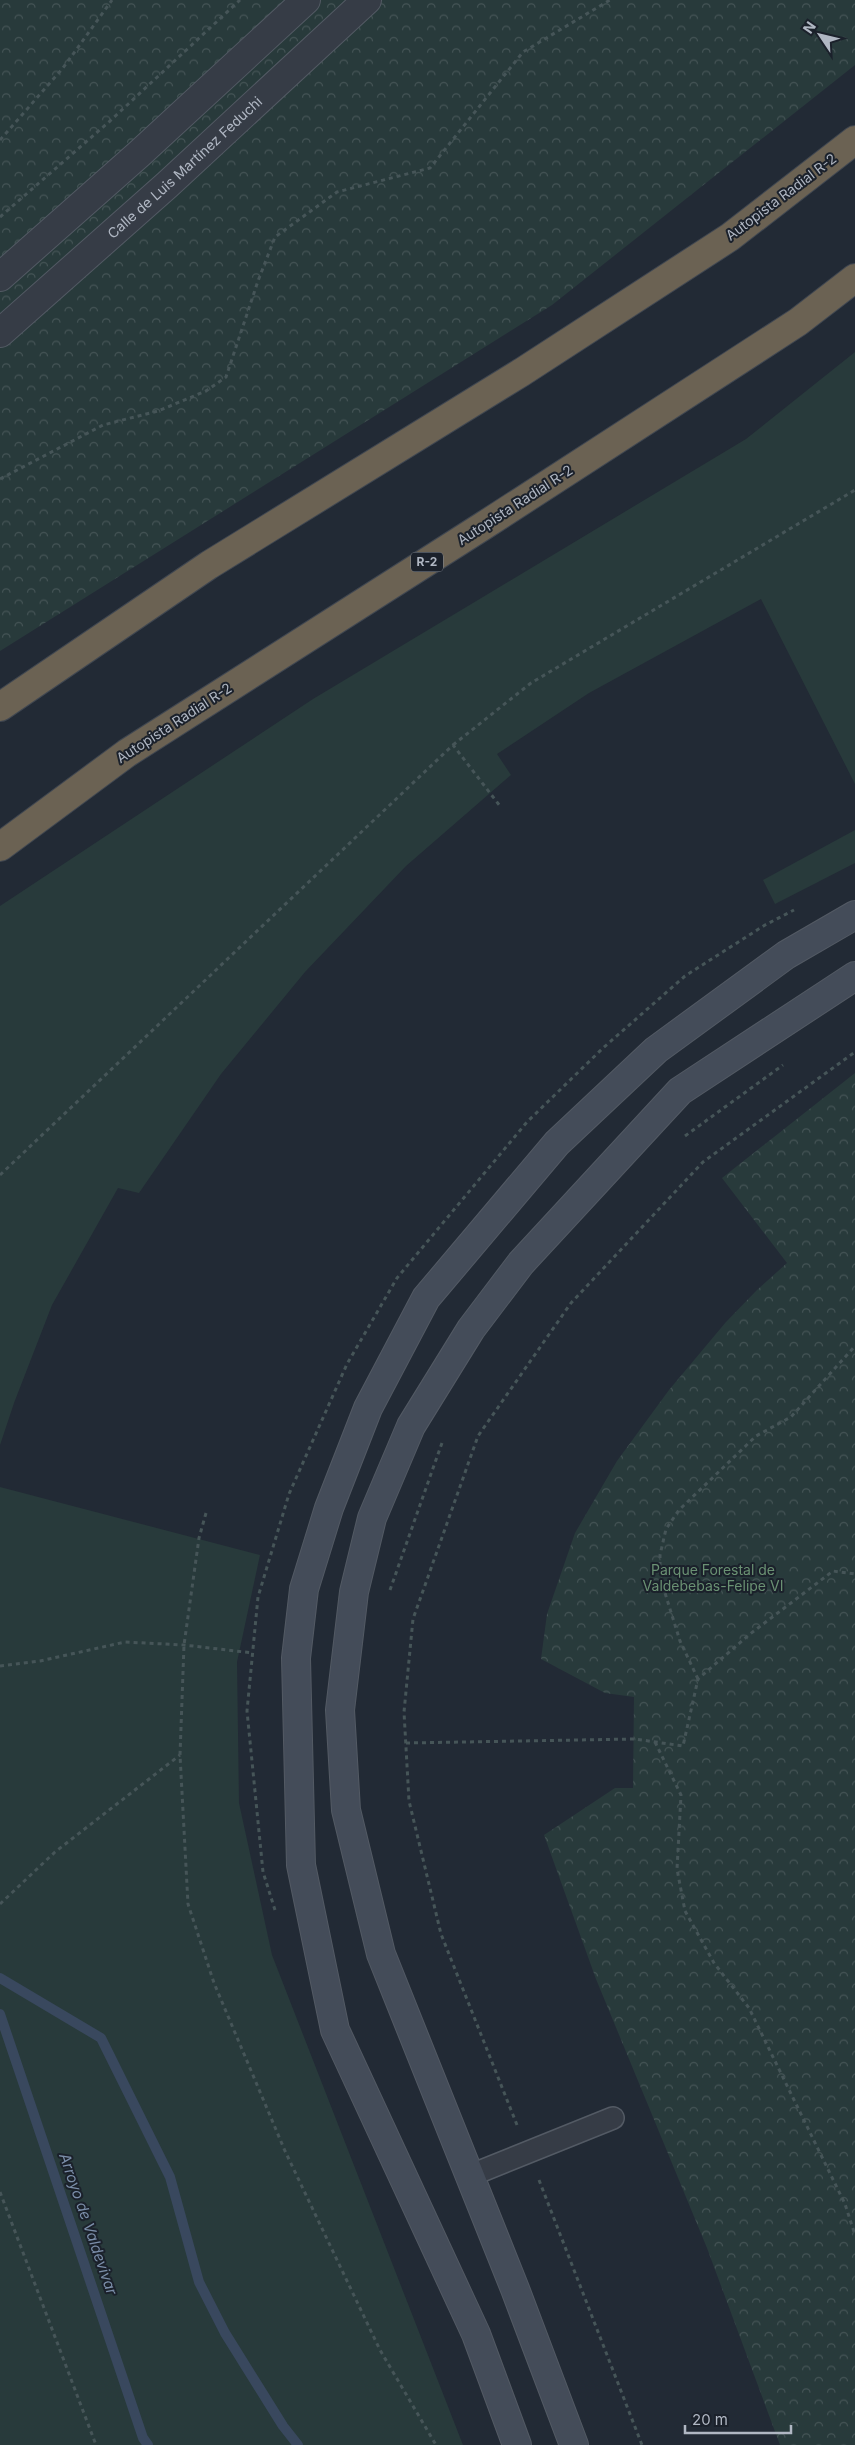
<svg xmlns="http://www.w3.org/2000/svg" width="855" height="2445" font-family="Inter,sans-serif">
  <defs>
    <pattern id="forest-crowns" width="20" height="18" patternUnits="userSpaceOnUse" patternTransform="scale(1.25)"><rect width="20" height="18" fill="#283a3b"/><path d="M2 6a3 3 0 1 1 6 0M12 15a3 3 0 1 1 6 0" fill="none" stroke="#455456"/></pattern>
  </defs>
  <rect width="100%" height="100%" fill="#222a35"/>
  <!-- green -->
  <g fill="#283a3b">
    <polygon points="855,352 855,784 761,599 589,693 497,754 511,775 406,866 305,972 221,1074 139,1193 118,1188 52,1305 14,1403 0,1445 0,906 313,699 746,439"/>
    <polygon points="855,830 855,863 775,904 763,880"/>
    <polygon points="0,1487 260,1555 237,1662 239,1803 272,1955 463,2445 0,2445"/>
  </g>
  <!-- forest -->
  <g fill="url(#forest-crowns)">
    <polygon points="0,0 855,0 855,65 552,305 0,651"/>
    <polygon points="855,1073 855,2445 780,2445 707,2248 596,1979 544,1835 615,1788 633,1788 634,1697 605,1693 541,1659 547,1614 575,1533 617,1461 669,1390 726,1322 757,1290 787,1263 722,1178"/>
  </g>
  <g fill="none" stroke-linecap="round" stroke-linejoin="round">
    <!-- stream -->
    <g stroke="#39485e" stroke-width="10">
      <polyline points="0,1978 101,2038 170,2177 199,2282 225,2333 283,2426 298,2445"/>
      <polyline points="0,2014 143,2438 148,2445"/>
    </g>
    <!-- lane casing -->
    <g stroke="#535a64" stroke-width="24">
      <polyline id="lane" points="469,2176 613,2118"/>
    </g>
    <!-- street casing -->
    <g stroke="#535a64" stroke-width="30">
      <g id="street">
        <polyline points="0,277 139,154 306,0"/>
        <path id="s1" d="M0 333 167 185 367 0"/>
      </g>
    </g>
    <!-- secondary casing -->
    <g stroke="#535a64" stroke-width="30">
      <g id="secondary">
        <polyline points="517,2445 476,2334 335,2030 301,1865 296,1658 304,1589 329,1508 368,1408 426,1298 557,1143 656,1050 786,955 855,915"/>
        <polyline points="574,2445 515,2289 381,1954 346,1810 340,1710 354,1592 372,1518 411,1426 471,1329 521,1263 680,1091 855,976"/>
      </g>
    </g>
    <!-- highway casing -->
    <g stroke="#404751" stroke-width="30">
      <g id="highway">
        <polyline points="0,707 209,565 522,372 730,237 855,140"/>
        <polyline points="0,847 127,753 483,526 798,322 855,278"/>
      </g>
    </g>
    <!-- path -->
    <g stroke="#465558" stroke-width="3" stroke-dasharray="4 4" stroke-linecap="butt">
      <polyline points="0,140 63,68 112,0"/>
      <polyline points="0,217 110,121 240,0"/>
      <polyline points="0,479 103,425 158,411 206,391 226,377 258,281 275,237 337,192 430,168 523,52 610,0"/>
      <polyline points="453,745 531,683 855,490"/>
      <polyline points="685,1136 783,1065"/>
      <polyline points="0,1175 453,745 500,806"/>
      <polyline points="206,1513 199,1538 184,1645 180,1755 188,1904 214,1983 285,2151 380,2350 436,2445"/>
      <polyline points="390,1590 443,1440"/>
      <polyline points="0,1666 40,1661 125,1642 184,1645 253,1653"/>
      <polyline points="698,1679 680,1641 660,1577 660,1555 666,1529 679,1510 756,1436 791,1417 855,1346"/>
      <polyline points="655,1742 681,1795 677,1869 685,1911 714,1963 749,2008 845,2204 855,2235"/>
      <polyline points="406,1743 635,1739 683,1746 698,1679 750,1634 833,1571 855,1574"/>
      <polyline points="0,1904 55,1852 180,1755"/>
      <polyline points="275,1910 263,1872 247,1711 258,1597 289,1494 347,1364 397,1278 527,1122 603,1048 685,976 765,925 794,910"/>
      <polyline points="517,2125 441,1934 409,1801 404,1712 413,1619 478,1436 571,1303 703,1162 855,1052"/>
      <polyline points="539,2180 642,2445"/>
      <polyline points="0,2192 96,2445"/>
    </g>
    <!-- lane -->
    <use href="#lane" stroke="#363c46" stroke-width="21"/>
    <!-- street -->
    <use href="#street" stroke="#363c46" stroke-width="28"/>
    <!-- secondary -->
    <use href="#secondary" stroke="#444c59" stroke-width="28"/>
    <!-- highway -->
    <use href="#highway" stroke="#6b6253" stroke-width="28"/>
  </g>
  <g text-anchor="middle" stroke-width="4" stroke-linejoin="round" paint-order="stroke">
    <!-- shield labels -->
    <rect fill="#1b212b" stroke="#838a95" stroke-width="1" x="411" y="552.5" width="32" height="19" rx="4"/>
    <g font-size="12" font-weight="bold" fill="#b0b7c3">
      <text x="427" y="566">R-2</text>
    </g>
    <!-- street labels -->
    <g font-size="14" fill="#b0b7c3" stroke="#1b212b">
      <text dy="5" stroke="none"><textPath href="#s1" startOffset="248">Calle de Luis Martínez Feduchi</textPath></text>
      <text transform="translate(781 197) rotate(-37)" y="5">Autopista Radial R-2</text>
      <text transform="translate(515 505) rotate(-33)" y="5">Autopista Radial R-2</text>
      <text transform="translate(174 723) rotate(-33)" y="5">Autopista Radial R-2</text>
    </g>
    <!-- park labels -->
    <g font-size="14" fill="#6a9173" stroke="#1b212b">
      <text x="713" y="1575">Parque Forestal de<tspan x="713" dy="16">Valdebebas-Felipe VI</tspan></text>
    </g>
    <!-- water labels -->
    <g font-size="15" font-style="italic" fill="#7b8ea9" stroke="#1b212b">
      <text transform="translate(88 2224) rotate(71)" y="5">Arroyo de Valdevivar</text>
    </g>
  </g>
  <!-- north arrow -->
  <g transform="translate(820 35) rotate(305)" stroke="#1b212b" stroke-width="4" paint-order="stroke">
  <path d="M0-4L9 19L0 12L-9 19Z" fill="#b0b7c3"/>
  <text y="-8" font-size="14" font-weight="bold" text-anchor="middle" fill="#b0b7c3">N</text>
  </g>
  <!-- scale -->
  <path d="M685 2425v8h106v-8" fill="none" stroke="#b0b7c3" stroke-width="2.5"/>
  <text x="692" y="2425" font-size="15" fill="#b0b7c3" stroke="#1b212b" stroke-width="4" paint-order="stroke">20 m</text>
</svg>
